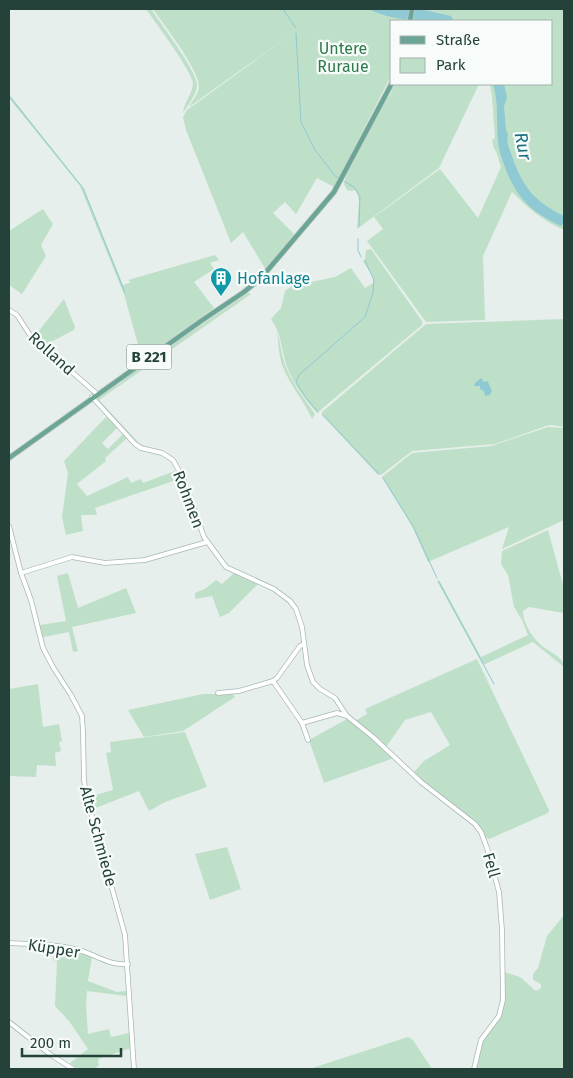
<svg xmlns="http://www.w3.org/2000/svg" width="573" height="1078" font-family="'Fira Sans',sans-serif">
  <rect width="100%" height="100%" fill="#e6efeb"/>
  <!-- green -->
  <g fill="#bfe0c8">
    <path d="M146 9H151C160 23 197 71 197 85 197 94 188 105 183 113 184 102 193 93 193 83 191 70 155 22 146 9Z"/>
    <path d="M153 9H564V230C543 221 528 208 512 192L483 256 485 320 426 322 367 241 383 229 374 217 440 169 478 218 501 167 496 151 494 149 492 140 495 138 492 96 490 84H552V21H392V74L334 187 317 178 296 214 285 202 273 213 294 234 266 270 243 232 231 243 186 130 183 117 187 110 293 33 189 107C192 101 199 93 199 86 198 68 164 25 153 9Z"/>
    <polygon points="395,84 479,84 439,168 357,229 359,202 358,196 355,190 351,191 347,190 344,184 346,176 387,97 389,97"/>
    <polygon points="9,94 84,189 123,285 131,282 128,280 215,255 219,260 210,263 214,269 194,282 214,308 142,359 124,294 80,186 9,98"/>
    <polygon points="43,209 53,224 41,245 46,256 22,294 9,285 9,231"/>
    <path d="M371 249 422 321V325L317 413C305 399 294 385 287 367 281 350 282 334 271 319L281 308 285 291 292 286 335 277 351 268 365 288 373 283V277L363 261 365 259 366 250Z"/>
    <polygon points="248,293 251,294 99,400 139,443 151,450 138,444 97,401 98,397 122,382 128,375"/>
    <polygon points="64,299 75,327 74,330 45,345 34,337"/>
    <polygon points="564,319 564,427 552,425 546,426 495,444 412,451 381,475 377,474 322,415 322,412 426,324"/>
    <path d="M277 331C280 341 281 352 284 362 291 382 303 397 315 414L312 419C304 401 290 385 283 367 278 355 279 343 277 331Z"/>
    <polygon points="106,417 118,427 102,443 108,449 124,433 127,438 105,458 106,461 77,484 87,496 128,477 131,483 141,479 143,483 175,471 179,479 95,508 97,515 81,515 83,531 66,535 62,517 68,473 64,461"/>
    <polygon points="548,427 564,428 564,520 502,549 509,527 428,562 413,528 382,477 412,453 491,446"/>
    <path d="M548 530 564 588V613L529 607 523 611C523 622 531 636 539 643 546 651 564 656 564 667L533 642 483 665 437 581 439 580 481 657 528 635 522 620 514 607 508 575 501 564 502 551Z"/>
    <polygon points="68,573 78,608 126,588 136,613 72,627 78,651 73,652 69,632 43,637 40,625 66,621 57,576"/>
    <polygon points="234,573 258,584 229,613 220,617 212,596 195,599 195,593 205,589 216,580 222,584"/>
    <polygon points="477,659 549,810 548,813 489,839 485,837 480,827 413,773 424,761 450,745 431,712 405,720 386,747 355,721 367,714 365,709"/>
    <polygon points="38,684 43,727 59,724 62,741 59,742 61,751 55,753 56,766 37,765 36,777 9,776 9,689"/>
    <polygon points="203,694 233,694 235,697 183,731 144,737 128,710"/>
    <polygon points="347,719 380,745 394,758 324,783 309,740"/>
    <polygon points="185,732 207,787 165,802 149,811 139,791 93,809 89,797 113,790 106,753 111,752 110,742"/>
    <polygon points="227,847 241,889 210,900 195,854"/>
    <polygon points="564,915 564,1069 475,1069 480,1047 484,1037 499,1020 502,1013 504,972 520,977 536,991 541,988 541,984 533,980 533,974 538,968 547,936"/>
    <polygon points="54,948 69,950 92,957 88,981 117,992 126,991 126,996 87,991 86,1005 88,1034 109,1029 111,1037 129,1033 131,1048 98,1059 99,1065 95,1069 78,1069 70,1063 88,1049 69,1021 55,1006 57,961 53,960"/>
    <polygon points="408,1037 413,1040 432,1069 309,1069"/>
  </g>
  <!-- water -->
  <g fill="#8ec9d4">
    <path d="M368 9H420L451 16 454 21C425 21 395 22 368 9Z"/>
    <path d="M493 84H504L507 98 504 106 506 130 508 134C506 143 509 148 512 156 523 188 534 201 564 216V223L561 226C533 213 518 200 506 170 503 161 499 152 498 141 496 121 499 103 493 84Z"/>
    <polygon points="481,378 484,382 487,381 488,382 492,391 490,395 485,396 484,391 480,389 480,386 474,386 475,383"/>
  </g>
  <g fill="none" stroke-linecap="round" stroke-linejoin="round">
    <!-- stream -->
    <g stroke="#8ec9d4" stroke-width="1">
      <polyline points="283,9 296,28"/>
      <polyline points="296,33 301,122 315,150 335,176 339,178"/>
      <polyline points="9,96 83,188 125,293"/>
      <polyline points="342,180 354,187 360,196 359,226"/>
      <polyline points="358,239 358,250 361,257"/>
      <polyline points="318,412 306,398 296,382 299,375 365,317 373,293 374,280 365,261"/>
      <polyline points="323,415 379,474"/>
      <polyline points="383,478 413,526 437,578"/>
      <polyline points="439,582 494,684"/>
    </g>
    <!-- minor casing -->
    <g stroke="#a8b8b2" stroke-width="5.5">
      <g id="minor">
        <polyline points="9,310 17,315 30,335 97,394"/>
        <polyline points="92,397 135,444 141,448 162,453 173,460 183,478 204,537 226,567 274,589 290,601 296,609 302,627 307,665 313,682 320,689 335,698 347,716 373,737 421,782 475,824 481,832 487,848 499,892 502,930 503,1000 499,1016 481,1040 474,1069"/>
        <polyline points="9,526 21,573 31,600 43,648 53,667 71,695 82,716 83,732 84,780 86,795 125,935 134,1069"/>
        <polyline points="21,573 72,557 105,563 145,560 207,542"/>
        <polyline points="304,644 300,646 277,678 273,681 302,723 337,713 347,716"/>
        <polyline points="218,693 239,691 273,681"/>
        <polyline points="302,723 308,740"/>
        <path d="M9 943C32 944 56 944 79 950 96 955 110 966 128 964"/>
        <polyline points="9,1022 51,1055 73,1069"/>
      </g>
    </g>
    <!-- major casing -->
    <g stroke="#c2cac8" stroke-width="6">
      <g id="major">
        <polyline points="410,21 412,9"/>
        <polyline points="9,458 201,321 244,292 261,278 334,192 392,83"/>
      </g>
    </g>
    <!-- minor -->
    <use href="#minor" stroke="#fff" stroke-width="4"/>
    <!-- major -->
    <use href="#major" stroke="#6aa596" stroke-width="4.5"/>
  </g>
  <!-- icons -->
  <defs>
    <g id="building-pin" transform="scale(1.125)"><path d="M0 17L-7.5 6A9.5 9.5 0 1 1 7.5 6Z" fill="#0f9aa8" stroke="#f7fbf9"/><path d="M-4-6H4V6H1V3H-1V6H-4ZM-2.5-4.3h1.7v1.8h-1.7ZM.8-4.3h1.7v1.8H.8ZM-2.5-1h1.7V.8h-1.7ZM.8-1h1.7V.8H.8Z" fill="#fff"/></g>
  </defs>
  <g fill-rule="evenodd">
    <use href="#building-pin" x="221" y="278"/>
  </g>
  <g text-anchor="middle" stroke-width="4.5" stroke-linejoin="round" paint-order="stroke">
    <!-- shield labels -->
    <rect fill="#f7fbf9" stroke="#637a73" stroke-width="1" x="126.5" y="344.5" width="45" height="25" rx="4"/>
    <g font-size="15" font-weight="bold" fill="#24423a">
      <text x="149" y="362">B 221</text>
    </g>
    <!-- park labels -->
    <g font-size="16" fill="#2d7a4b" stroke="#f7fbf9">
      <text x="343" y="54">Untere<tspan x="343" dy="18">Ruraue</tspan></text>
    </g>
    <!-- culture labels -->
    <g font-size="16" fill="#0d838f" stroke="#f7fbf9" text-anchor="start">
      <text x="237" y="284">Hofanlage</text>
    </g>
    <!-- street labels -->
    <g font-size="16" fill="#24423a" stroke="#f7fbf9">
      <text transform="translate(52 353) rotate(42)" y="6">Rolland</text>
      <text transform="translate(189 499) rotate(69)" y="6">Rohmen</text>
      <text transform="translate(99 836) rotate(75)" y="6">Alte Schmiede</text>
      <text transform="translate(492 865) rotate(74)" y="6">Fell</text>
      <text transform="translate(54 948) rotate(9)" y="6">Küpper</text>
    </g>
    <!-- water labels -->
    <g font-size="18" font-style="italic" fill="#1c6f80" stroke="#f7fbf9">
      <text transform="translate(523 146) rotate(79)" y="6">Rur</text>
    </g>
  </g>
  <!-- border -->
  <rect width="573" height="1078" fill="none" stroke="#24423a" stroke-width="20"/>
  <!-- legend -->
  <rect x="390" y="20" width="162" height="65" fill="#f7fbf9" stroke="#a3b1ad"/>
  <rect x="400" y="36" width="25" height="8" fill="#6aa596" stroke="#a3b1ad"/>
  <text x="436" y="45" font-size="15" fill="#24423a">Straße</text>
  <rect x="400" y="58" width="25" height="15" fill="#bfe0c8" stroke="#a3b1ad"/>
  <text x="436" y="70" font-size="15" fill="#24423a">Park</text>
  <!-- scale -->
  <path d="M22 1048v8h99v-8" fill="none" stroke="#24423a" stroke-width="2.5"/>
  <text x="30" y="1048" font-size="15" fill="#24423a" stroke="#f7fbf9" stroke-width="4" paint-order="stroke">200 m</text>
</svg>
